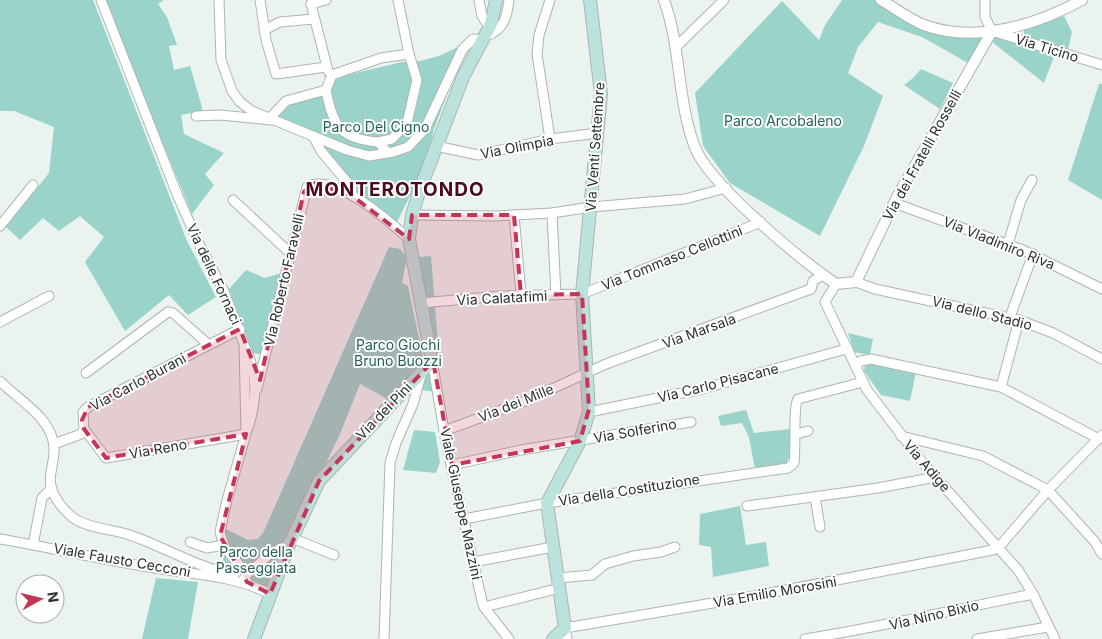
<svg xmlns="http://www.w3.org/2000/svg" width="1102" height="639" font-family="Inter,sans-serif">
  <rect width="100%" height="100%" fill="#ebf3f1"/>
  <!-- green -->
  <g fill="#9ad3c9">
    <polygon points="0,0 93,0 187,241 216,297 188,315 169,295 125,331 85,262 104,237 80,216 59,231 43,218 20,240 6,227 49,173 54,127 14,111 0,111"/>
    <polygon points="104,0 164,0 158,4 167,17 177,45 169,46 174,70 190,66 202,107 202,111 181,115 184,134 224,153 205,174 214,185 192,214"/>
    <polygon points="842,0 878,0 940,31 994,35 968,63 922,37 878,22 858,47 848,73 883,96 864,146 820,236 730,183 703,146 695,93 782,1 819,40 825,25"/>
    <polygon points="1064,16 1072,32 1068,50 1024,38 1024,29"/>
    <polygon points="996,35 1055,54 1044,83 991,41"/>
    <polygon points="462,45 453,79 433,132 431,144 419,178 397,222 355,192 313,136 277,116 296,100 338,77 402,62 420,61 439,56"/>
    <polygon points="921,69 953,83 940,109 904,85 913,78"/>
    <polygon points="1099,84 1102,84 1102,200 1068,180"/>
    <polygon points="389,247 400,249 407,258 402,283 408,286 424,362 387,399 360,384 340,434 266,587 223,564 224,528 248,540 258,539 264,531"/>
    <polygon points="431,256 438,343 431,341 418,257"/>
    <polygon points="246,270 265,278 284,272 264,355 253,353 229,289"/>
    <polygon points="848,333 873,339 870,355 854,352"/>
    <polygon points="871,364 916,372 910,401 881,395 864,371 865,366"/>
    <polygon points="429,369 435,392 422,390"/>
    <polygon points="746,410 754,433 790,429 791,454 785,465 755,469 749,437 742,423 721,426 718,416"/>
    <polygon points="414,430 435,432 440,462 436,473 403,470"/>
    <polygon points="740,506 746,545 766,542 769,566 713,577 711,547 699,545 700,514"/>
    <polygon points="156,578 198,582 188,639 142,639"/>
  </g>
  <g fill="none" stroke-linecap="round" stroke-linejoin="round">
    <!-- minor casing -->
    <g stroke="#adb5b3" stroke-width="11">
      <g id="minor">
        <polyline points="101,0 177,194 198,242 223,289 244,344 246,434 227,500 220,532 225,548 240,566 247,582"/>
        <polyline points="219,0 221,60 232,91 240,102 252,111 274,120 347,150 369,156 393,152 408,147 425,129 462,50 473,39 484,40"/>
        <polyline points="260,0 266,40 276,74 326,67"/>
        <polyline points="398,0 409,54"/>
        <polyline points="479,0 482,16 490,28"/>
        <polyline points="985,0 985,17 992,31 1102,65"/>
        <polyline points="311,4 328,71"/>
        <polyline points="311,4 326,0"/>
        <polyline points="264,30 280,22 314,19"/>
        <path d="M486 36C504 30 507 17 509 0"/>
        <polyline points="676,47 724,0"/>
        <polyline points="196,116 220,115 271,120"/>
        <polyline points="270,118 286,101 326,90"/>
        <polyline points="313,136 321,151 352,188 351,195"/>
        <polyline points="550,139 537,54 539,35 550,0"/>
        <path d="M378 142 392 139 407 123 417 80 409 54 381 58 332 75 326 90C333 127 341 139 378 142L388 153"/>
        <polyline points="436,146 478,155 550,139 598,133"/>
        <polyline points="233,200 290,253"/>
        <polyline points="894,203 1023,250 1102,289"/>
        <polyline points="552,213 556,295"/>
        <polyline points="412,215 496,216 552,213 591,207 685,199 726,188"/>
        <polyline points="514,215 521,295"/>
        <polyline points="0,226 33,185"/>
        <polyline points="1008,244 1021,200 1032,180"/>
        <polyline points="856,282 875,289 1019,320 1053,333 1102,359"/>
        <polyline points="836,284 825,302 867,390 923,463 1018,570 1033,594 1055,639"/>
        <polyline points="811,289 813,281 823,275"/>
        <polyline points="421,303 501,296 582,294 761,222"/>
        <polyline points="1010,317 1033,254"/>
        <polyline points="0,322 49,296"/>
        <path d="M246 349C258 376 257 400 248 428"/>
        <polyline points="432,361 446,442 482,601 484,607 509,639"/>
        <polyline points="855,366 861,361 871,359 1001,387 1099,439"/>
        <polyline points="86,373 168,312 173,313 208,344"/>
        <path d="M0 381C18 400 53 418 54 448 55 463 46 478 53 493 57 501 65 511 72 517 87 528 110 529 127 534 163 546 196 567 234 575"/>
        <polyline points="1001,387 1019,320"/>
        <path d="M257 389 307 187C333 171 390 222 409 239"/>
        <polyline points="589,412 702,389 846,349"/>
        <polyline points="84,429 106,458 246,434"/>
        <polyline points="444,431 528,400 606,364 811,289"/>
        <polyline points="796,434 808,431"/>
        <polyline points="901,436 983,456 1048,490 1095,542 1102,554"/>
        <polyline points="54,444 81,434 84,429 83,412 88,407 240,329"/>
        <polyline points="452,465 521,450 691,422"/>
        <polyline points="815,497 820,527"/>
        <polyline points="747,506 878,488 936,477"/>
        <path d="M464 519 547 503 788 468 794 463C796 450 793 406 798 399L863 382"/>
        <polyline points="292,538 334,555"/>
        <path d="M0 539C52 548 103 560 155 568 194 575 234 575 270 594"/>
        <polyline points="190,542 207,548 224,545"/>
        <polyline points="33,545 42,498 52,488"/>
        <polyline points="473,562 553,547"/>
        <polyline points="245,576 272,552 289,545"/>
        <polyline points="558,578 592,575 605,564 633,556 661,552 675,547"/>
        <polyline points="484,607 560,588"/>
        <polyline points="384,639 390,463 396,443 413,404 422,372"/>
        <polyline points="567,639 565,628 754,596 993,550 999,547 1048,490 1102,435"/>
        <path d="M805 639C882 627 957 609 1033 594"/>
        <polyline points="977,639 1048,627"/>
      </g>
    </g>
    <!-- tertiary casing -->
    <g stroke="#adb5b3" stroke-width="12">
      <g id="tertiary">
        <path d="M664 0C681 47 677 98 694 145 707 183 801 260 836 284L856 282 897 197 992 31"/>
        <path d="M881 0C895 8 909 19 924 25 976 44 1036 25 1082 0"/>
      </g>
    </g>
    <!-- secondary casing -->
    <g stroke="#adb5b3" stroke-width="14">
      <g id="secondary">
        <polyline points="254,639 289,545 319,481 432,361 409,239 412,215 419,192 463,77 491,24 496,0"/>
        <polyline points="553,639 565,628 547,503 580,441 589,412 582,294 601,94 590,0"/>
      </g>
    </g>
    <!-- minor -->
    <use href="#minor" stroke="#fff" stroke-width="9"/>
    <!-- tertiary -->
    <use href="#tertiary" stroke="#fff" stroke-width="10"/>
    <!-- secondary -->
    <use href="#secondary" stroke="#bce2de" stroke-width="12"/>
  </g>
  <!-- marked area -->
  <path fill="#c53556" fill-opacity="0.2" stroke="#c53556" stroke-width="4" stroke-dasharray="10 6" stroke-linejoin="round" d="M313 183 351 195 409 239 412 215H514L521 295 582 294 589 409 580 441 452 465 433 361 319 481 270 594 247 582 220 536 246 434 106 458 84 429 82 420 88 407 240 329 260 380 304 192Z"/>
  <g text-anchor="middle" stroke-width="4" stroke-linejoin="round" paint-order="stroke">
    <!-- street labels -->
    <g font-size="14" fill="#2d302f" stroke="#fcfffe">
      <text transform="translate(1047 48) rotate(17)" y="5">Via Ticino</text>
      <text transform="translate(517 147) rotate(-11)" y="5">Via Olimpia</text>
      <text transform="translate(595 147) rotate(-86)" y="5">Via Venti Settembre</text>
      <text transform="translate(922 155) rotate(-61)" y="5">Via dei Fratelli Rosselli</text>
      <text transform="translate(999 243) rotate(22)" y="5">Via Vladimiro Riva</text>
      <text transform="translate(672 258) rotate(-22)" y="5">Via Tommaso Cellottini</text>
      <text transform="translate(214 274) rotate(65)" y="5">Via delle Fornaci</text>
      <text transform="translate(284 280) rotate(-77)" y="5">Via Roberto Faravelli</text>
      <text transform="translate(502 298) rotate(-3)" y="5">Via Calatafimi</text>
      <text transform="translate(982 313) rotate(14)" y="5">Via dello Stadio</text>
      <text transform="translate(699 331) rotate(-20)" y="5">Via Marsala</text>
      <text transform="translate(138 382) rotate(-28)" y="5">Via Carlo Burani</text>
      <text transform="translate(718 383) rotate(-14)" y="5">Via Carlo Pisacane</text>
      <text transform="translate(516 403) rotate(-22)" y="5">Via dei Mille</text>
      <text transform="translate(384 411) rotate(-46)" y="5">Via dei Pini</text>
      <text transform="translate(635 431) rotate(-10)" y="5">Via Solferino</text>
      <text transform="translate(158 449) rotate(-10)" y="5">Via Reno</text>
      <text transform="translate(927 466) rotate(49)" y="5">Via Adige</text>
      <text transform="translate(629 490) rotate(-9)" y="5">Via della Costituzione</text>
      <text transform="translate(461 504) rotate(78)" y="5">Viale Giuseppe Mazzini</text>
      <text transform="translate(122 560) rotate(10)" y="5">Viale Fausto Cecconi</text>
      <text transform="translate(775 592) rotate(-10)" y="5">Via Emilio Morosini</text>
      <text transform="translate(934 615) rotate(-13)" y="5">Via Nino Bixio</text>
    </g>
    <!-- park labels -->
    <g font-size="14" fill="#256057" stroke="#fcfffe">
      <text x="783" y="126">Parco Arcobaleno</text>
      <text x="376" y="132">Parco Del Cigno</text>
      <text x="398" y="350">Parco Giochi<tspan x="398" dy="16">Bruno Buozzi</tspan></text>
      <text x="256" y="557">Parco della<tspan x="256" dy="16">Passeggiata</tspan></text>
    </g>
    <!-- district labels -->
    <g font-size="19" font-weight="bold" letter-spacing="1" fill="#4f091c" stroke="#fcfffe">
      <text x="395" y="196">MONTEROTONDO</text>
    </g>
  </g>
  <!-- north arrow -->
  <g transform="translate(40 599) rotate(82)"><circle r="24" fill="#fcfffe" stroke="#a9acab"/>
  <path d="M0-4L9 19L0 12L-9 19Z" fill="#c53556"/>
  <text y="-8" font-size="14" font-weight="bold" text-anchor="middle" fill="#2d302f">N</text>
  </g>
</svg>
